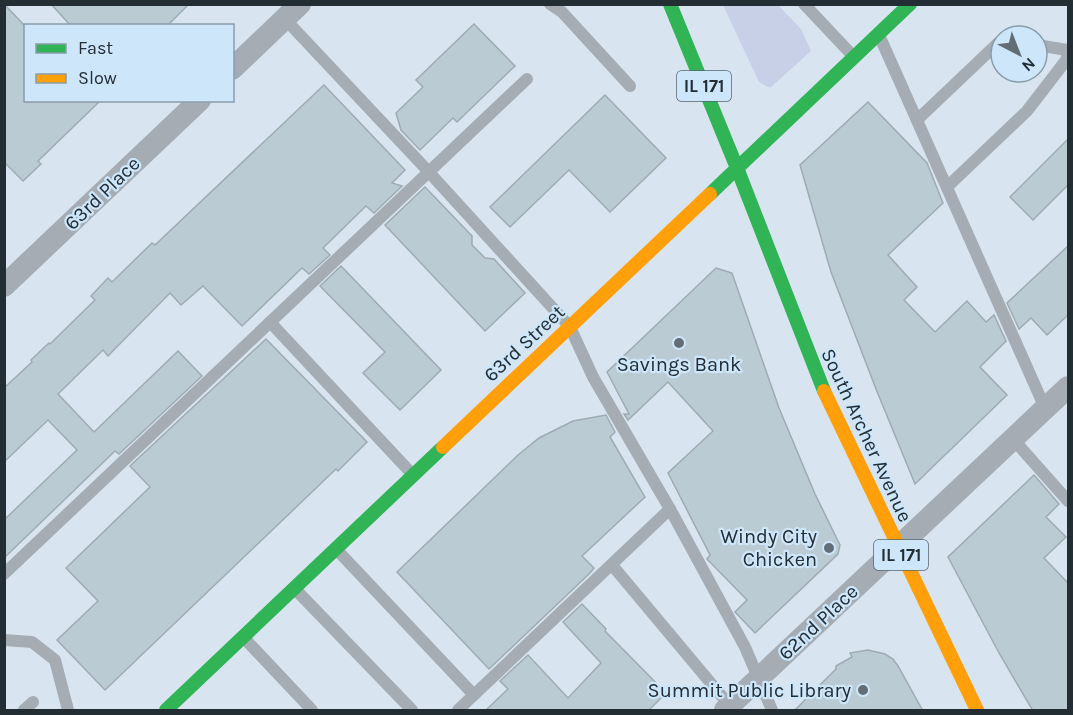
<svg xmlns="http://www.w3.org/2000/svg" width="1073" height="715" font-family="Karla,sans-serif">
  <rect width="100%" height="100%" fill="#d8e5f0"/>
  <!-- green -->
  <polygon fill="#c8d0e8" points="723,5 778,5 801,29 811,51 770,88 759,82"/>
  <!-- building -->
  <g fill="#bbcbd3" stroke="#9fabb2" stroke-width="1.5">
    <polygon points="4,4 26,27 26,100 101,100 38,161 41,164 23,181 4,162"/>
    <polygon points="51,4 189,4 167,26 71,26"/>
    <polygon points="474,24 515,66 457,122 453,118 420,150 401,130 396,113 423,87 416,80"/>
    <polygon points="324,85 405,170 392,183 402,186 374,213 366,206 323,248 330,255 309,274 302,268 242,326 203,286 181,305 170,293 108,356 103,350 58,394 94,432 178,351 202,376 119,454 115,451 4,558 4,520 77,450 48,420 4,462 4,388 32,362 31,360 49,343 50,344 95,300 91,296 108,278 112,282 152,243 155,245"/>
    <polygon points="605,95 666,158 610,212 569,170 510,227 490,207"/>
    <polygon points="868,102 927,163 943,203 888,255 917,287 904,300 935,332 967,301 986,322 994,315 1006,341 980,367 1007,395 915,484 876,389 831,272 800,165"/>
    <polygon points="1068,139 1068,185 1033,220 1010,197"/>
    <polygon points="425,187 472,236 472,245 485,258 494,259 525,293 485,331 385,225"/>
    <polygon points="1068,246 1068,315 1047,335 1031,318 1019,329 1007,303"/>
    <polygon points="341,266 441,370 400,410 363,373 385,352 320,286"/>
    <polygon points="716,268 732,273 779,408 815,494 840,545 838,554 755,633 735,612 747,600 707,559 710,555 668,473 713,431 668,382 628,420 624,414 629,414 607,372"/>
    <polygon points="266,339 367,442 338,471 336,469 105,690 57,640 98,601 66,568 150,487 130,466"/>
    <polygon points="606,415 615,432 610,437 645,497 582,556 594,568 590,573 489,669 397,572 518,455 539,438 573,421"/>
    <polygon points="1034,475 1059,504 1046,517 1066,537 1044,558 1068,583 1068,711 1033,711 999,653 948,557"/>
    <polygon points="582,604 606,629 605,631 666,693 648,711 485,711 508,689 500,681 528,655 568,698 601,663 563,622"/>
    <polygon points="868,650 885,654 893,659 898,666 923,711 794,711 836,669 836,666 852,657 850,653"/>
  </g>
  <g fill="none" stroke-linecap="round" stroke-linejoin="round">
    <!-- lane -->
    <g stroke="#a5acb4" stroke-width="12">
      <polyline points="550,4 562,12 630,86"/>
      <polyline points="804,4 853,56"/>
      <polyline points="285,19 428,171 570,327 593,377 670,509 745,647 772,710"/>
      <polyline points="879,35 1045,408"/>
      <polyline points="917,120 998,43 1001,42"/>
      <polyline points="947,187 1027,111 1067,59 1067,50 1037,45"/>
      <polyline points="270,322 413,475"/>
      <polyline points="1013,439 1068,501"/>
      <polyline points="337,550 474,695"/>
      <polyline points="612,565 730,706"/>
      <polyline points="4,574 527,79"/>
      <polyline points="295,589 412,710"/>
      <polyline points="244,638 312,710"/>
      <polyline points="4,640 32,642 55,660 68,710"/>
      <polyline points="24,710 33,702"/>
      <polyline points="458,710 670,509"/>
    </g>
    <!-- street -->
    <g stroke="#a5acb4" stroke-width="22">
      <polyline points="232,69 300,4"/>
      <polyline points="4,286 200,100"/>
      <polyline points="725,710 1068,387"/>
    </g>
    <!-- fast -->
    <g stroke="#30b455" stroke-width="14">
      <polyline points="670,4 737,168 824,391"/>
      <polyline points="710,194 910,4"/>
      <polyline points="166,710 443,447"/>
    </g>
    <!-- slow -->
    <g stroke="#ff9f0a" stroke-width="14">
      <polyline points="824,391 977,710"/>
      <polyline points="443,447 710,194"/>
    </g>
  </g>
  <!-- markers -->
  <g fill="#626d76" stroke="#cde6fa" stroke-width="2">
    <circle cx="679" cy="343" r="6"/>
    <circle cx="829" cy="548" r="6"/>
    <circle cx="863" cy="690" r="6"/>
  </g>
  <g text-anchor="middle" stroke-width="4.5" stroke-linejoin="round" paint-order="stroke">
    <!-- shield labels -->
    <g fill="#cde6fa" stroke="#56646f" stroke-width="1.5">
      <rect x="677" y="71" width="54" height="30" rx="4.5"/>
      <rect x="874" y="540" width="54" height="30" rx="4.5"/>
    </g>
    <g font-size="18" font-weight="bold" fill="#232d34">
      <text x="704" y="92">IL 171</text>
      <text x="901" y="561">IL 171</text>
    </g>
    <!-- street labels -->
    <g font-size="20" fill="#232d34" stroke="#cde6fa">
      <text transform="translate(102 193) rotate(-44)" y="7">63rd Place</text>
      <text transform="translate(524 343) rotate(-43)" y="7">63rd Street</text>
      <text transform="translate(867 435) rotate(65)" y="7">South Archer Avenue</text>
      <text transform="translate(818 622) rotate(-43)" y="7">62nd Place</text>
    </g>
    <!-- poi labels -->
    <g font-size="20" fill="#232d34" stroke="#cde6fa" text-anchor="end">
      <text x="679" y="371" text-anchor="middle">Savings Bank</text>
      <text x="817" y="543">Windy City<tspan x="817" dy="23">Chicken</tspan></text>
      <text x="851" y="697">Summit Public Library</text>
    </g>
  </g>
  <!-- border -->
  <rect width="1073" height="715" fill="none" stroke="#232d34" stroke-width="12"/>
  <!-- legend -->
  <rect x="24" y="24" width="210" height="78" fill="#cde6fa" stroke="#899cab" stroke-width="1.5"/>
  <rect x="36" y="44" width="30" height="9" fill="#30b455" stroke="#899cab" stroke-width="1.5"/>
  <text x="78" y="54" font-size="18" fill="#232d34">Fast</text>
  <rect x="36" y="74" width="30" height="9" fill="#ff9f0a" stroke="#899cab" stroke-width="1.5"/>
  <text x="78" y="84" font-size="18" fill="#232d34">Slow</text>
  <!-- north arrow -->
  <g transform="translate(1019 54) rotate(138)"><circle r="28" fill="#cde6fa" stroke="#899cab" stroke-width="1.5"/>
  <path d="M0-4.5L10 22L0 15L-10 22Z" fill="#626d76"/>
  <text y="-9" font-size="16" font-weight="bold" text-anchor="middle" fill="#232d34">N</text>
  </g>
</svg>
